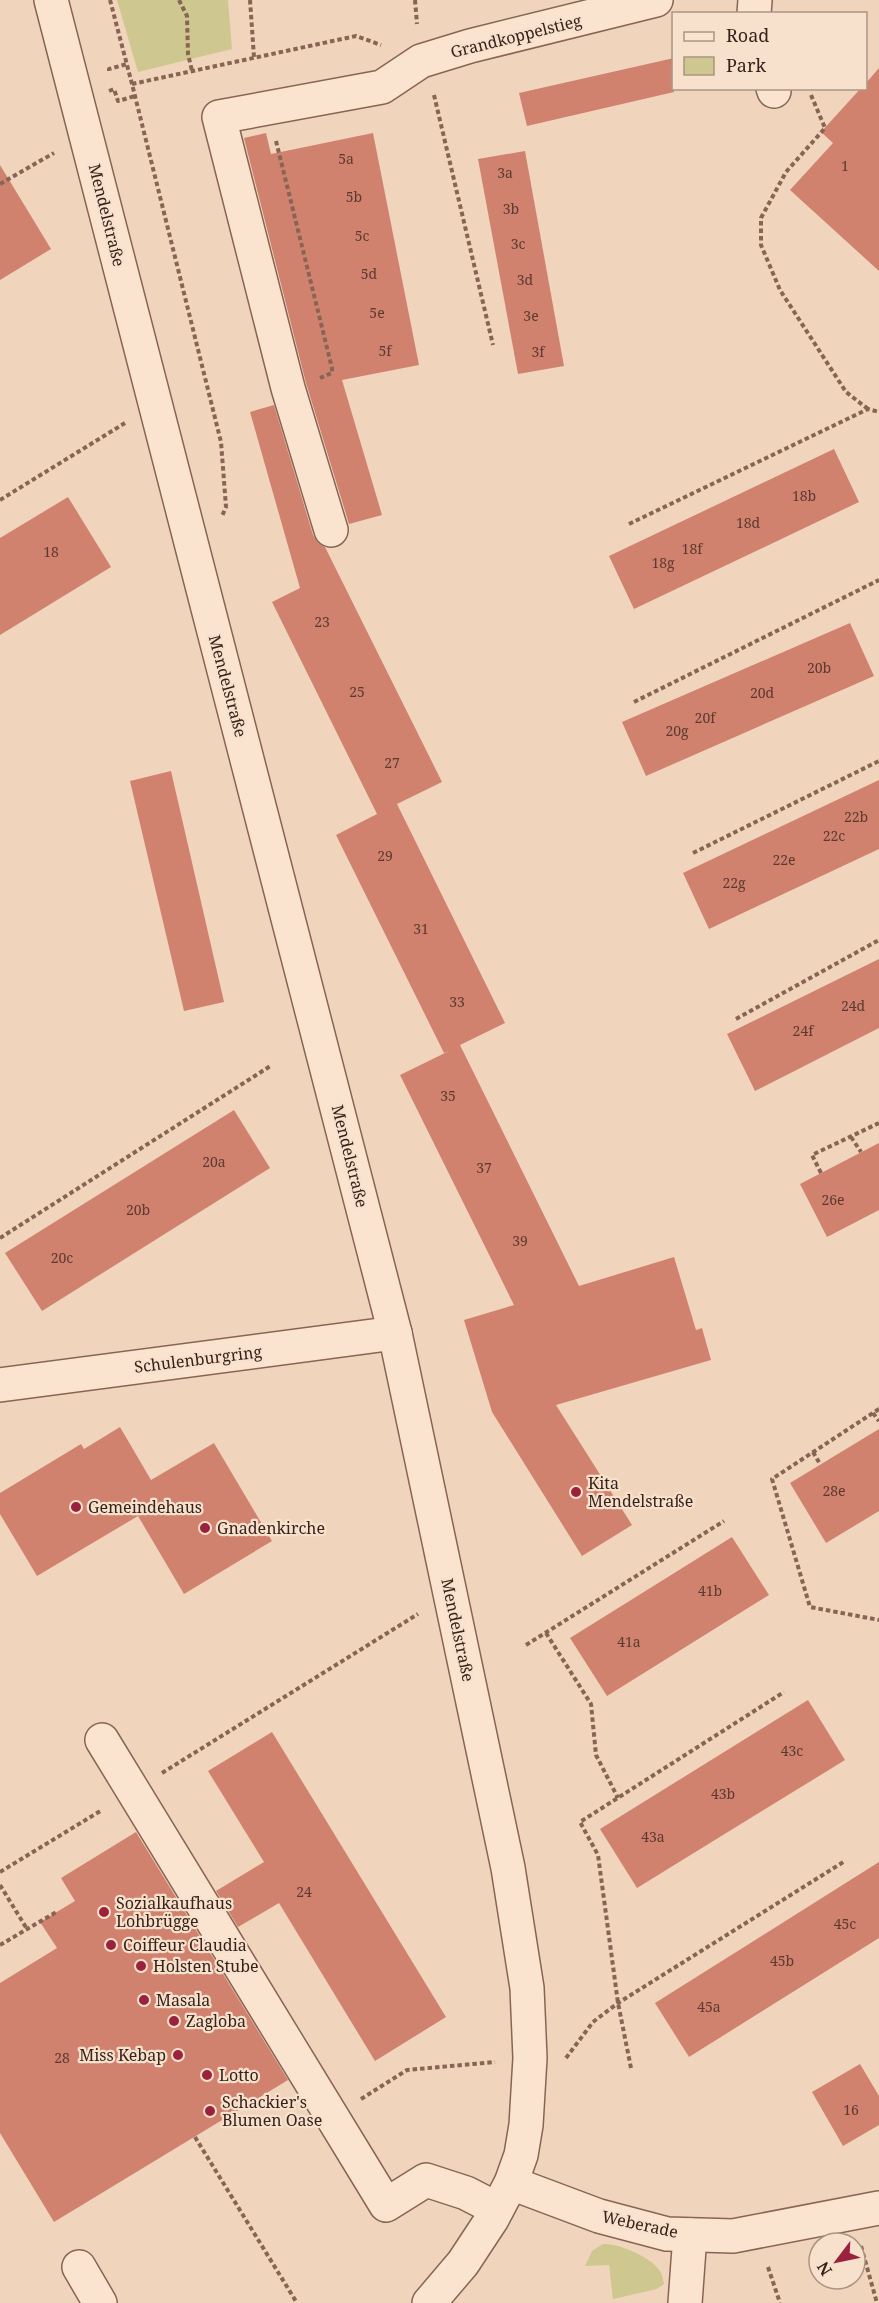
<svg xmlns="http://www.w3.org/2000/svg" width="879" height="2303" font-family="'Noto Serif',serif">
  <rect width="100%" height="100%" fill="#f0d5bc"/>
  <!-- green -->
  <g fill="#cec790">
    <polygon points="117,0 228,0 232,49 138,72"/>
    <path d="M603 2244C618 2243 651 2257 659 2270 662 2273 663 2279 664 2284L657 2289 613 2299 609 2265 585 2266 592 2251Z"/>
  </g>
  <!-- building -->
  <g fill="#d0826f">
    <polygon points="674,58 674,92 527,126 519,93"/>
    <polygon points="879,68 879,271 790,190 833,143 821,132 861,88 866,88 866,83"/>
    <polygon points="266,133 271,154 373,133 419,365 342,380 382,515 349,524 306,383 244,138"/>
    <polygon points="525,151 564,366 518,374 478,159"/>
    <polygon points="0,165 51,249 0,280"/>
    <polygon points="274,405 313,535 318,543 325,547 442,782 397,804 505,1023 460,1045 579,1286 674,1257 696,1330 702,1328 711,1360 556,1405 632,1525 582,1556 492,1412 464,1320 514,1305 400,1075 449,1051 444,1053 336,835 377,814 272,602 300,588 250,412"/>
    <polygon points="834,449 859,502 634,609 609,556"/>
    <polygon points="68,497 111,567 0,635 0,538"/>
    <polygon points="850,623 874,676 646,776 622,722"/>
    <polygon points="171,771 224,1002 184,1011 130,781"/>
    <polygon points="879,780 879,849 709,929 683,873"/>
    <polygon points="879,959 879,1028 755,1091 727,1034"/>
    <polygon points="234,1110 270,1168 42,1311 5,1253"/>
    <polygon points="879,1143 879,1210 827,1237 800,1184"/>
    <polygon points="120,1427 151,1480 214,1443 272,1541 184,1594 138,1516 37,1576 0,1514 0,1493 81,1444 84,1449"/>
    <polygon points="879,1429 879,1511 826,1543 790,1483"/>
    <polygon points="732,1537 769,1595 607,1696 570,1638"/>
    <polygon points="808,1700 845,1760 637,1888 600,1829"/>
    <polygon points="272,1732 446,2017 375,2061 279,1903 238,1927 216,1891 264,1862 208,1771"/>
    <polygon points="136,1832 288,2080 54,2222 0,2133 0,1983 57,1948 40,1922 75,1901 61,1878"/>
    <polygon points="879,1862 879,1938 689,2057 655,2003"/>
    <polygon points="860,2064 879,2096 879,2125 843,2146 812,2092"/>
  </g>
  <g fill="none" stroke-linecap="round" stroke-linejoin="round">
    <!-- minor casing -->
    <g stroke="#886455" stroke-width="36">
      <g id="minor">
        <polyline points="51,0 395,1333 508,1868 527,1988 530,2058 526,2125 521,2155 511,2183 492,2219 463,2263 429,2303"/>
        <polyline points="754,14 755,0"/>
        <polyline points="773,88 774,91"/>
        <polyline points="331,530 288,388 219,117 382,87 421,61 470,46 656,0"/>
        <polyline points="0,1385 395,1333"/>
        <polyline points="102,1740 386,2205 426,2180 466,2193 497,2209"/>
        <polyline points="511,2183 599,2216 667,2234 733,2236 879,2208"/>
        <polyline points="79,2267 100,2303"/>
        <polyline points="685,2303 690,2235"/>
      </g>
    </g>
    <!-- path -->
    <g stroke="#886455" stroke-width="4" stroke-dasharray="4.5 3" stroke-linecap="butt">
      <polyline points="110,0 132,84 221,442 226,507 222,516"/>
      <polyline points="179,0 187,16 188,54 192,71"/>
      <polyline points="250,0 254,57"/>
      <polyline points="415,0 417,24"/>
      <polyline points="109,71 109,69 127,64"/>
      <polyline points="132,84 356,36 381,45"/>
      <polyline points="109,91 114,89 118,101 135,96"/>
      <polyline points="434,95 493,345"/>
      <polyline points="811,95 825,128 786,172 761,218 761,245 780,290 846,392 868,409"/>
      <polyline points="276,141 332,368 332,373 320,378"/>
      <polyline points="0,184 54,153"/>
      <polyline points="0,500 125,423"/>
      <polyline points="629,524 868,409 879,412"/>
      <polyline points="634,702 879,580"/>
      <polyline points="693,853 879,761"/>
      <polyline points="736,1019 879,940"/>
      <polyline points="851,1137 861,1152"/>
      <polyline points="821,1173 812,1155 879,1123"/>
      <polyline points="0,1238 272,1065"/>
      <polyline points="879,1409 772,1479 810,1607 879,1620"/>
      <polyline points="873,1413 879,1421"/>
      <polyline points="813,1452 820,1464"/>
      <polyline points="546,1633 591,1704 596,1755 618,1798"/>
      <polyline points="526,1645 724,1521"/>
      <polyline points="162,1773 418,1614"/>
      <polyline points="0,1872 102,1810"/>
      <polyline points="0,1885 27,1929"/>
      <polyline points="0,1945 58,1911"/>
      <polyline points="566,2058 593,2022 618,2003 845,1861"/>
      <polyline points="631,2068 618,2003 598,1855 580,1822 784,1692"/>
      <polyline points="361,2099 407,2070 495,2062"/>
      <polyline points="195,2137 297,2303"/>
      <polyline points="861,2246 877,2303"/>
      <polyline points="768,2267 780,2303"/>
    </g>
    <!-- minor -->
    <use href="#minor" stroke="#fbe4cf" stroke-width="33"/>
  </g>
  <!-- markers -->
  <g fill="#9a223d" stroke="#f7e1cc" stroke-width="2">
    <circle cx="576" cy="1492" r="6"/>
    <circle cx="76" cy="1507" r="6"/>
    <circle cx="205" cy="1528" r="6"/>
    <circle cx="104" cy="1912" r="6"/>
    <circle cx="111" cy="1945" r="6"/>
    <circle cx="141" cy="1966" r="6"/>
    <circle cx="144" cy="2000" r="6"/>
    <circle cx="174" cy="2021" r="6"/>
    <circle cx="178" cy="2055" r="6"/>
    <circle cx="207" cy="2075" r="6"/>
    <circle cx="210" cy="2111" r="6"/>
  </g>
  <g text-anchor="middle" stroke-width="4.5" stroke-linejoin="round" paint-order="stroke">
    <!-- number labels -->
    <g font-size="14" fill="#5c3a2f">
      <text x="346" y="164">5a</text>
      <text x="845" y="171">1</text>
      <text x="505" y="178">3a</text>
      <text x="354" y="202">5b</text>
      <text x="511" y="214">3b</text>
      <text x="362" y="241">5c</text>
      <text x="518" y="249">3c</text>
      <text x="369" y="279">5d</text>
      <text x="525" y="285">3d</text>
      <text x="377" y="318">5e</text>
      <text x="531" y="321">3e</text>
      <text x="385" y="356">5f</text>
      <text x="538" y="357">3f</text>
      <text x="804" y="501">18b</text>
      <text x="748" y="528">18d</text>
      <text x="692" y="554">18f</text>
      <text x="51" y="557">18</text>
      <text x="663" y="568">18g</text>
      <text x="322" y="627">23</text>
      <text x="819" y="673">20b</text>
      <text x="357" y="697">25</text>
      <text x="762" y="698">20d</text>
      <text x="705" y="723">20f</text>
      <text x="677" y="736">20g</text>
      <text x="392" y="768">27</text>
      <text x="856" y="822">22b</text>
      <text x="834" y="841">22c</text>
      <text x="385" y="861">29</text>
      <text x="784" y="865">22e</text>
      <text x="734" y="888">22g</text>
      <text x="421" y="934">31</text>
      <text x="457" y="1007">33</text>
      <text x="853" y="1011">24d</text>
      <text x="803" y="1036">24f</text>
      <text x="448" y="1101">35</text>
      <text x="214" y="1167">20a</text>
      <text x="484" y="1173">37</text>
      <text x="833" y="1205">26e</text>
      <text x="138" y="1215">20b</text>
      <text x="520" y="1246">39</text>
      <text x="62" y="1263">20c</text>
      <text x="834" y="1496">28e</text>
      <text x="710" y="1596">41b</text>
      <text x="629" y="1647">41a</text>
      <text x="792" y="1756">43c</text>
      <text x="723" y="1799">43b</text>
      <text x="653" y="1842">43a</text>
      <text x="304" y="1897">24</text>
      <text x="845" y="1929">45c</text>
      <text x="782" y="1966">45b</text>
      <text x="709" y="2012">45a</text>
      <text x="62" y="2063">28</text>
      <text x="851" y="2115">16</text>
    </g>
    <!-- street labels -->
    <g font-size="16" fill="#36221a" stroke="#f7e1cc">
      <text transform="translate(516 36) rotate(-14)" y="6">Grandkoppelstieg</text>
      <text transform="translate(107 215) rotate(76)" y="6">Mendelstraße</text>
      <text transform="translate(228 686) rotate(75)" y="6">Mendelstraße</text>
      <text transform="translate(350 1156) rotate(76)" y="6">Mendelstraße</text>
      <text transform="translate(198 1359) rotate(-7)" y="6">Schulenburgring</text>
      <text transform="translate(458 1630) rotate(78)" y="6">Mendelstraße</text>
      <text transform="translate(640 2224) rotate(12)" y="6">Weberade</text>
    </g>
    <!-- poi labels -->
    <g font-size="16" fill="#36221a" stroke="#f7e1cc" text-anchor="start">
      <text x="588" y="1489">Kita<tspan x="588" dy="18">Mendelstraße</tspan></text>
      <text x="88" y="1513">Gemeindehaus</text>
      <text x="217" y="1534">Gnadenkirche</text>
      <text x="116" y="1909">Sozialkaufhaus<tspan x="116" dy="18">Lohbrügge</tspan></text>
      <text x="123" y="1951">Coiffeur Claudia</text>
      <text x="153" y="1972">Holsten Stube</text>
      <text x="156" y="2006">Masala</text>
      <text x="186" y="2027">Zagloba</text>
      <text x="166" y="2061" text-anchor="end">Miss Kebap</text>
      <text x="219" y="2081">Lotto</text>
      <text x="222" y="2108">Schackier's<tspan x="222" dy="18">Blumen Oase</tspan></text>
    </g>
  </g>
  <!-- legend -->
  <rect x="672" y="12" width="195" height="78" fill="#f7e1cc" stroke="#aa9585" stroke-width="1.5"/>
  <rect x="684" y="32" width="30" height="9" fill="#fbe4cf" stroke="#aa9585" stroke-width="1.5"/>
  <text x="726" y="42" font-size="18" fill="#36221a">Road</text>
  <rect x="684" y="57" width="30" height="18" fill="#cec790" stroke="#aa9585" stroke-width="1.5"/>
  <text x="726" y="72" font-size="18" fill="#36221a">Park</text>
  <!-- north arrow -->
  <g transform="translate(837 2261) rotate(238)"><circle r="28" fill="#f7e1cc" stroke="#aa9585" stroke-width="1.5"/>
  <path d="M0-4.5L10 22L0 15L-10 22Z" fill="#9a223d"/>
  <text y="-9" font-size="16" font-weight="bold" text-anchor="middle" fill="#36221a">N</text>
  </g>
</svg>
